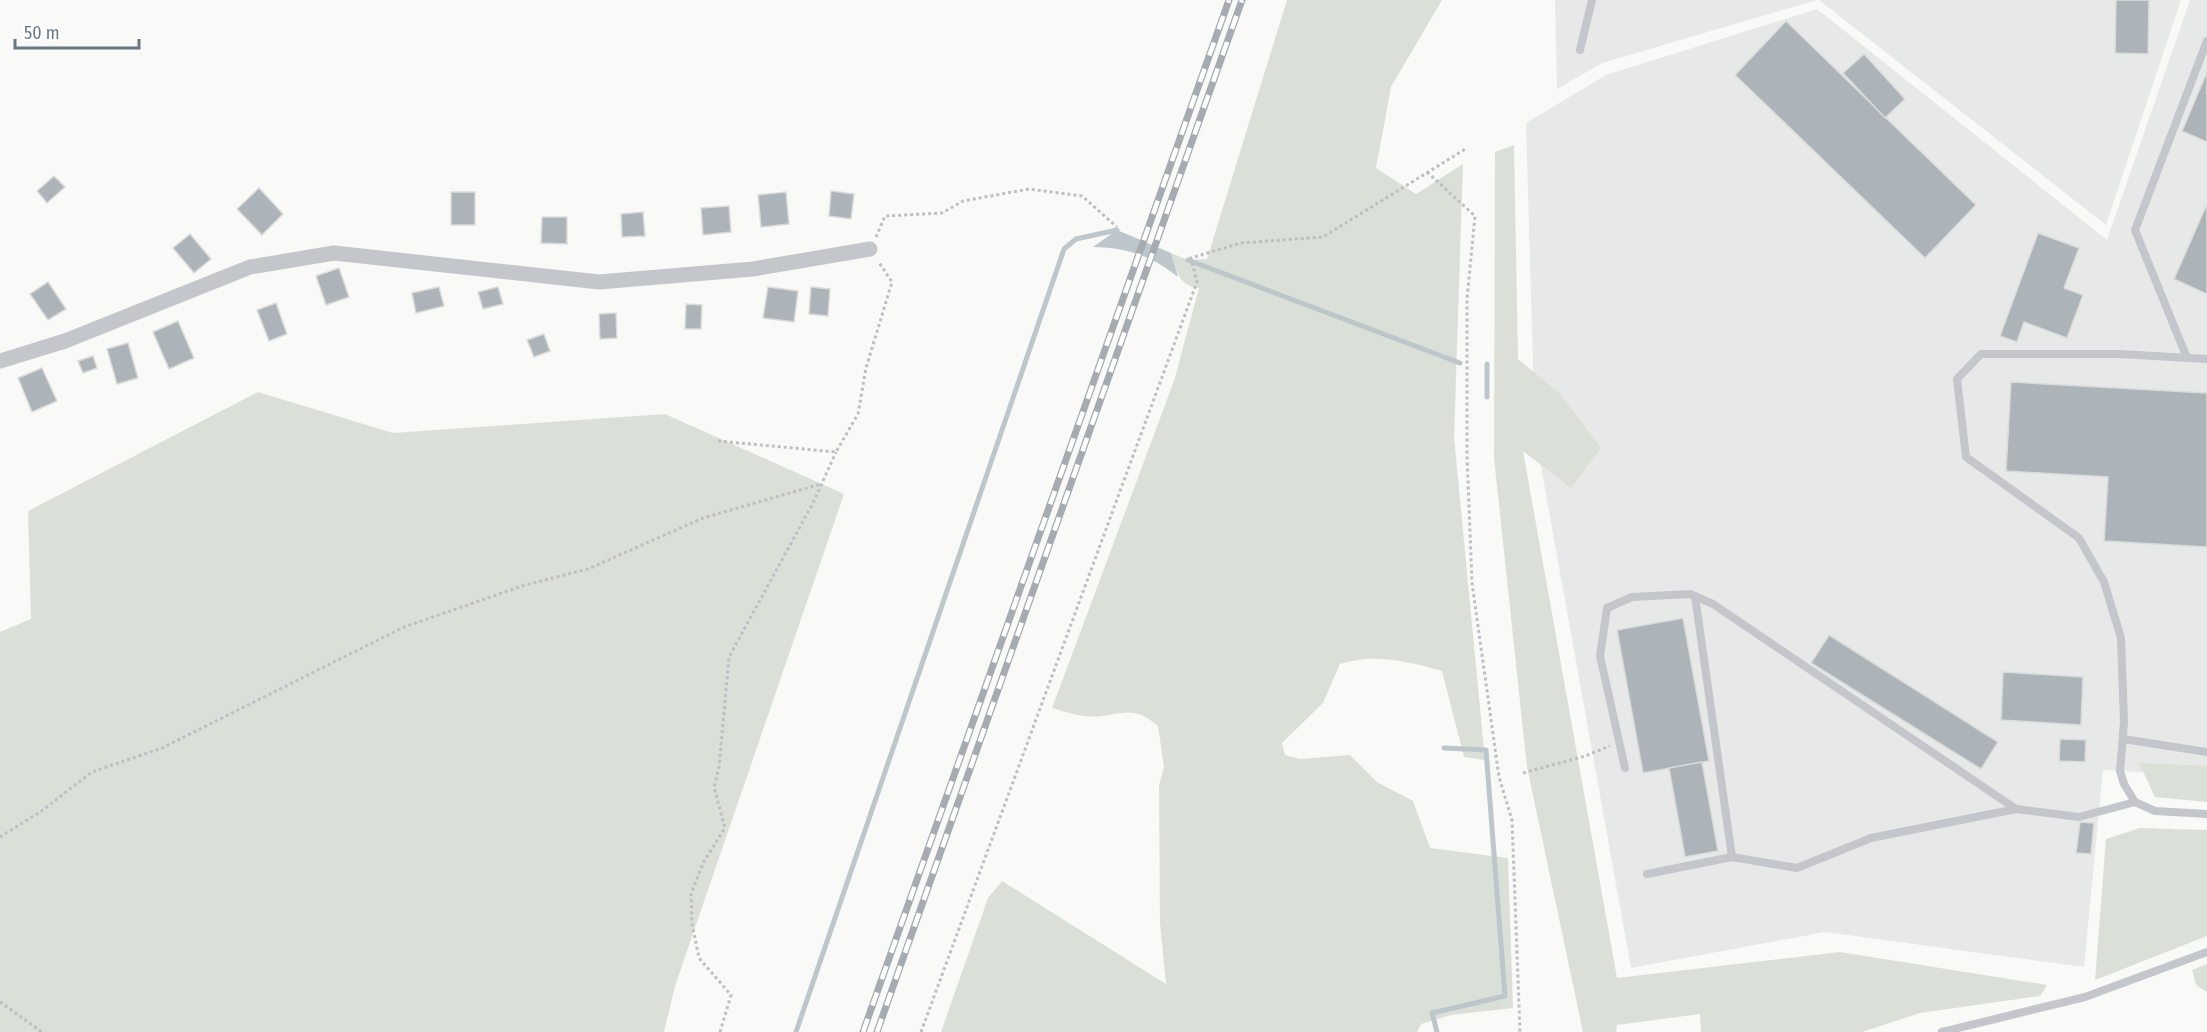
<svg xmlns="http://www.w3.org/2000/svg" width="2207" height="1032" font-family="'Fira Sans Condensed',sans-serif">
  <rect width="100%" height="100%" fill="#f9f9f7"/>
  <!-- built -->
  <g fill="#e7e8e8">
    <polygon points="1555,0 1817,0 1602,63 1557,89"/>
    <polygon points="1819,0 2181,0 2106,225"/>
    <polygon points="2190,0 2207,0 2207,776 2103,770 2084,967 1825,932 1631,968 1535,433 1526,123 1606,75 1817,9 2107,240"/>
  </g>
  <!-- green -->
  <g fill="#dae0d8">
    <path d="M1287 0H1442L1391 87 1376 168 1416 194 1463 164 1454 437 1485 760 1464 757 1442 671C1407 661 1375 653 1340 664L1323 703 1282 743 1285 755 1300 759 1350 755 1377 782 1413 801 1430 848 1508 858 1513 1008 1451 1015 1421 1024 1417 1032H941L988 898 1002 881 1166 984 1160 923 1159 785 1164 767 1158 726C1129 700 1115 720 1085 716 1074 715 1063 711 1052 708L1174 381 1199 288C1179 286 1176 271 1171 253L1188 260 1207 259Z"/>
    <polygon points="1514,145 1518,359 1559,393 1601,448 1571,488 1523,451 1617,978 1840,952 2047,985 2040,996 1920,1013 1862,1032 1701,1032 1700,1014 1617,1025 1616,1032 1583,1032 1527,767 1494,458 1495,152"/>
    <polygon points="258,392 393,433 665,414 844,494 675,986 664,1032 0,1032 0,632 31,619 28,511"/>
    <polygon points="2139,763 2207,766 2207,802 2155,797"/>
    <polygon points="2140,828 2207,830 2207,936 2095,980 2106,839"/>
    <polygon points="2207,964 2207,992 2196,985 2192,970"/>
  </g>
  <!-- water -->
  <path fill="#bdc7cb" d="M1117 230 1171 253 1178 277C1150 255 1128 248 1093 247Z"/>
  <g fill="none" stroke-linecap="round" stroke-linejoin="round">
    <!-- stream -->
    <g stroke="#bdc7cb" stroke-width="5">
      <polyline points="1188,260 1460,363"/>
      <polyline points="1487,364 1487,397"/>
      <polyline points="796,1032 1064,249 1076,239 1117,230"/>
      <polyline points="1437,1032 1432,1013 1505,996 1486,750 1444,748"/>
    </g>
  </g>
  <!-- building -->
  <g fill="#acb3b9" stroke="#dbdbd9" stroke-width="1.5">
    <polygon points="2116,0 2149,0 2148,54 2115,53"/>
    <polygon points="1786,21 1976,205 1925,258 1735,75"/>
    <polygon points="1864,54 1905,99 1885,118 1843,73"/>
    <polygon points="2207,72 2207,142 2182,131"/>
    <polygon points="54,176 65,187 47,203 37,191"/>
    <polygon points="259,188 283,214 262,235 237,209"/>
    <polygon points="831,191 854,194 851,219 829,216"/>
    <rect x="451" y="192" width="24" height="33"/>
    <polygon points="786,192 789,224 761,227 758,195"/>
    <polygon points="2207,204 2207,294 2174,279"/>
    <polygon points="729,206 731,232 703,235 701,208"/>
    <polygon points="643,212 645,236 622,237 621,214"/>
    <polygon points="542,217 567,217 567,244 541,243"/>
    <polygon points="2038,233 2079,248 2064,288 2083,295 2067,338 2024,322 2017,342 2000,336"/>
    <polygon points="190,234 211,259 194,273 173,248"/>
    <polygon points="339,268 349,297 326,305 316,276"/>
    <polygon points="48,282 66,309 48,320 30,294"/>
    <polygon points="439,287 444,306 416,313 412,293"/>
    <polygon points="498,287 503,304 483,309 478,292"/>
    <polygon points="768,287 798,291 794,322 763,318"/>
    <polygon points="811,287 830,289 828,316 809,314"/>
    <polygon points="276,303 287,334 269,341 257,310"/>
    <polygon points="686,304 702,305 701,329 685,329"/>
    <polygon points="616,313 617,338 600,339 599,314"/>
    <polygon points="178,321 194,358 169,369 153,332"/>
    <polygon points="544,334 550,351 534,357 527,340"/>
    <polygon points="128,343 138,378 117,384 107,349"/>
    <polygon points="93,356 97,368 83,373 78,361"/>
    <polygon points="42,368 57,401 32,412 18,378"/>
    <polygon points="2011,382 2207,393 2207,547 2104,541 2108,477 2006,471"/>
    <polygon points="1683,618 1709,761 1643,773 1617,630"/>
    <polygon points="1829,635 1998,742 1981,769 1811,663"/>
    <polygon points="2003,672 2083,677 2081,725 2001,720"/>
    <polygon points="2060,739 2086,740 2085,762 2059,761"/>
    <polygon points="1702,762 1718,851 1685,857 1669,768"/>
    <polygon points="2080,822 2094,823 2091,854 2076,853"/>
  </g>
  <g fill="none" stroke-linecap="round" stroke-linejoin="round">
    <!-- path -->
    <g stroke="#bdbfc2" stroke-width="3" stroke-dasharray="3 3" stroke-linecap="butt">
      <polyline points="1427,172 1475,216 1467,299 1467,455 1472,583 1499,777 1512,820 1520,1032"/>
      <polyline points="876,237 885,216 942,213 963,201 1029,189 1082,196 1117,227"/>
      <polyline points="718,441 836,452 858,414 866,368 892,282 878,261"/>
      <polyline points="1523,773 1585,756 1610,746"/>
      <polyline points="0,837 40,812 92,772 162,748 404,627 525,585 588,569 703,518 821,484"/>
      <polyline points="0,1002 42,1032"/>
      <polyline points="720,1032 731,995 699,958 692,924 691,894 703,863 725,828 714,787 719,767 729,657 814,501 836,452"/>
      <polyline points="921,1032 1197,282 1191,258 1241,243 1323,237 1467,148"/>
    </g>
    <!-- lane -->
    <g stroke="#c3c6ca" stroke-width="8">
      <polyline points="1580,50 1592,0"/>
      <polyline points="2187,358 2135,230 2207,41"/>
      <polyline points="2207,359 2119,354 1981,354 1957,379 1966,457 2079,538 2104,582 2121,638 2124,722 2120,771 2124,784 2135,802 2155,811 2207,814"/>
      <polyline points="1695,596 1732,857"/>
      <polyline points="2123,739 2207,752"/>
      <polyline points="1625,768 1600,656 1607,608 1632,597 1690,594 1713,604 2016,809"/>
      <polyline points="1647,874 1732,857 1797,868 1871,838 2016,809 2079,817 2135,802"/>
      <polyline points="1942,1032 2085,997 2207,952"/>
    </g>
    <!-- street -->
    <polyline stroke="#c3c6ca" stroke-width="15" points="0,361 65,341 250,267 334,253 599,282 753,269 870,249"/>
    <!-- rail casing -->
    <g stroke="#a6abb1" stroke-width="7">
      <g id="rail">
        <polyline points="863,1032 1229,0"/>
        <polyline points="877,1032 1242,0"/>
      </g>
    </g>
    <!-- rail -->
    <use href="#rail" stroke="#fff" stroke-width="4.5" stroke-dasharray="14" stroke-linecap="butt"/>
  </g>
  <!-- scale -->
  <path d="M15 39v9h124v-9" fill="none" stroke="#697886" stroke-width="3"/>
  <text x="24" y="39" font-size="18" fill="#697886" stroke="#ffffff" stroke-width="4.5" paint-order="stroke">50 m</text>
</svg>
